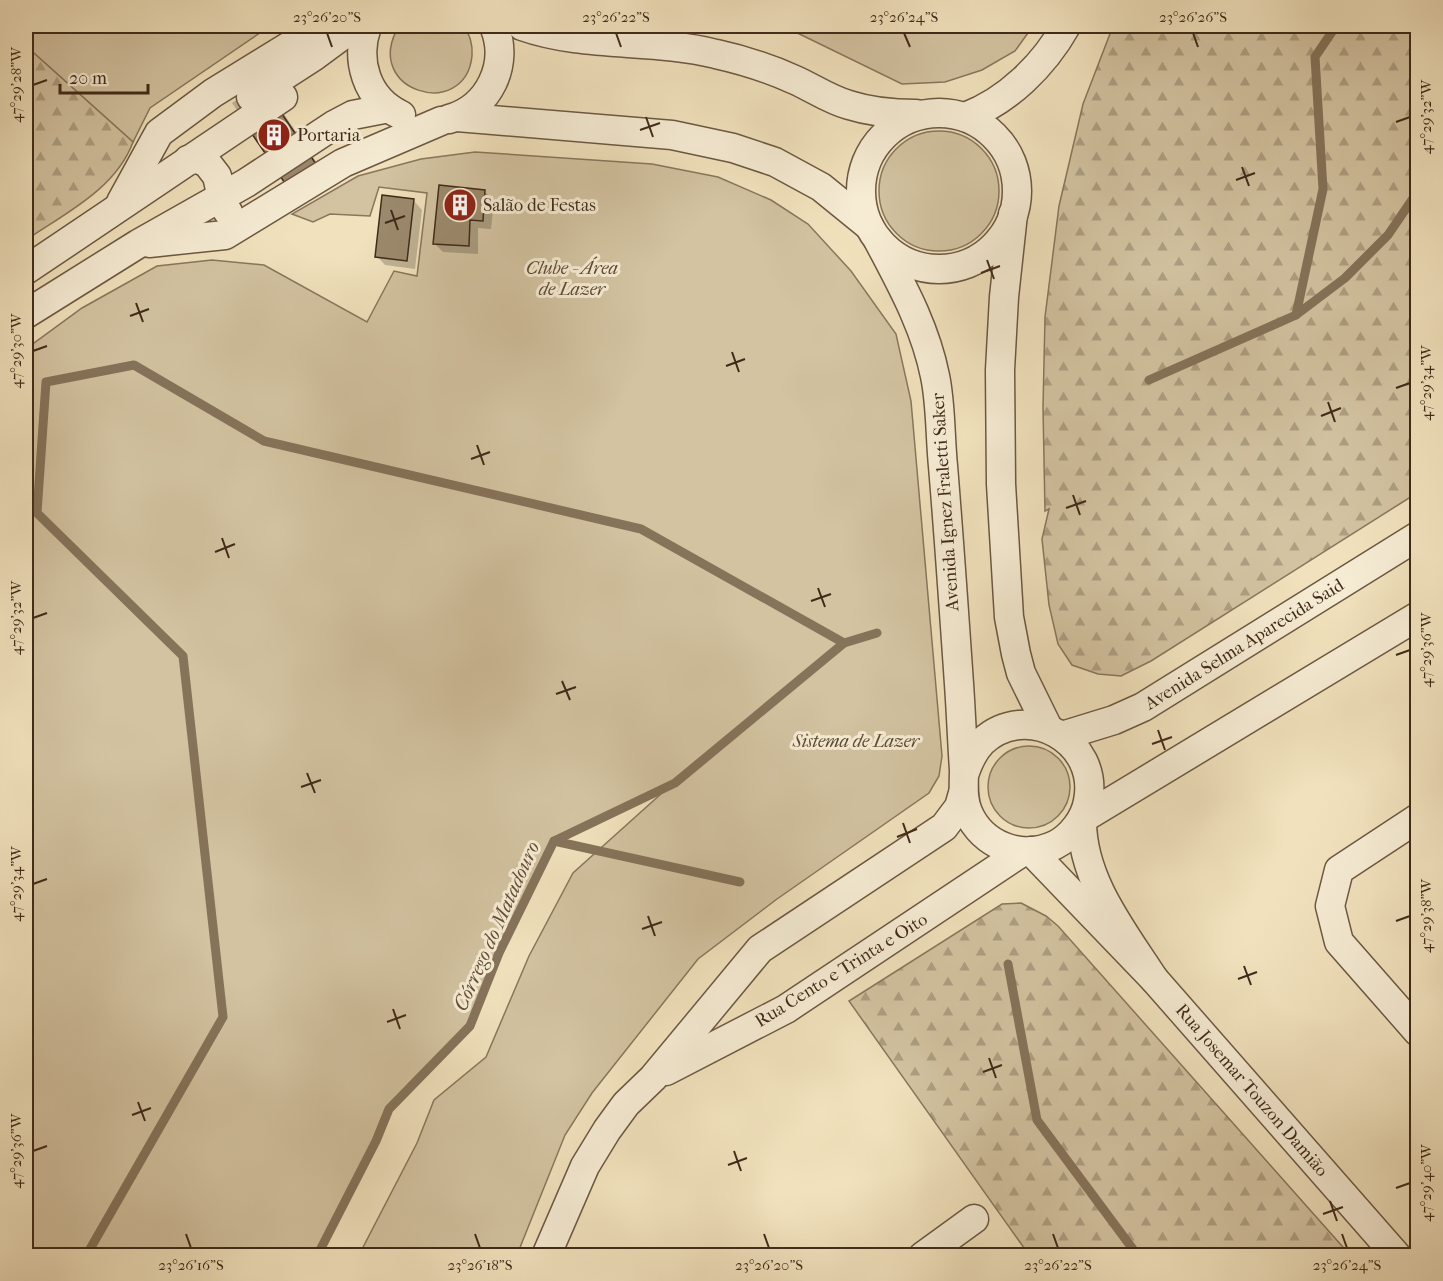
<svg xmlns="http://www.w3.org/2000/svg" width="1443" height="1281" font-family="'IM FELL French Canon',serif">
  <defs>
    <pattern id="forest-firs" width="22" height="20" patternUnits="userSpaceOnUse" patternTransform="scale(1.5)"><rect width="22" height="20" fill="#d3c3a1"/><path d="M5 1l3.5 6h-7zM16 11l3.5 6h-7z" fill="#ad9f82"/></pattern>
  </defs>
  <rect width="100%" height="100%" fill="#f1e2bd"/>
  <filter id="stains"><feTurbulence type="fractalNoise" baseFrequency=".00333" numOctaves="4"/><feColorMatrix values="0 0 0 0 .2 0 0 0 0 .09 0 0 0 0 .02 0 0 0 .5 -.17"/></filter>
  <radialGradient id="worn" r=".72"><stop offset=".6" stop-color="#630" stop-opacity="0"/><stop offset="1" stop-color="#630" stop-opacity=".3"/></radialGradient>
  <!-- green -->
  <g fill="#d3c3a1" stroke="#89765d" stroke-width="1.5">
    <polygon points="26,26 270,26 150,108 133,142 26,46"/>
    <path d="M399 26H462C470 33 473 45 472 56 465 122 360 91 399 26Z"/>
    <polygon points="783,26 1033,26 1015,51 982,70 945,82 902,84"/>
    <circle cx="939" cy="191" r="60"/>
    <polygon points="475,152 652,164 718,177 771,200 808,224 851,271 896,334 911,401 942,756 939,776 929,793 777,899 698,959 592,1093 565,1135 517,1255 359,1255 417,1143 434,1100 486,1057 529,956 573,873 672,784 555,839 499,953 470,1026 389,1109 376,1141 317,1255 26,1255 26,349 82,308 157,266 212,260 264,265 367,322 394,271 417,276 427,193 379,187 370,216 330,214 313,222 292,214 358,176 421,159"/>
    <circle cx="1029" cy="787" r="41"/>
  </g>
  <!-- forest -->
  <g fill="url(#forest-firs)" stroke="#89765d" stroke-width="1.5">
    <polygon points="1113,26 1418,26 1417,493 1151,661 1121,676 1098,674 1072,665 1058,644 1049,605 1042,539 1049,509 1045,511 1043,408 1045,317 1059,206 1083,104"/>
    <path d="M26 46 133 142C116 189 64 214 26 240Z"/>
    <polygon points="1021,903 1046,916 1058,926 1350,1255 1029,1255 849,1001 1002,904"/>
  </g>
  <!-- shadow -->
  <g fill="#0003">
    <polygon points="261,83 269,92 326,176 289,187 232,103"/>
    <polygon points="485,192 494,200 491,229 478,228 478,254 443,252 434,243"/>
    <polygon points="414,201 422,210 415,269 385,265 377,256"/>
  </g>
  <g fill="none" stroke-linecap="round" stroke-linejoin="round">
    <!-- stream -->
    <g stroke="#85735a" stroke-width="9">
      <polyline points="1296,315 1323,189 1315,57 1336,26"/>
      <polyline points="1149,380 1296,315 1345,278 1388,235 1418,191"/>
      <polyline points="554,841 740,882"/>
      <polyline points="1008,964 1037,1120 1138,1256"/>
      <polyline points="86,1256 223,1017 183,656 37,513 46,382 134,365 264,441 641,529 844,643"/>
      <polyline points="317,1256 376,1141 389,1109 470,1026 499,953 554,841 675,783 844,643 877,633"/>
    </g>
  </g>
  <!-- building -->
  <g fill="#9c8a6e" stroke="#3f2a19" stroke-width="1.5">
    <polygon points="282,114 297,136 267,156 252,134"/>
    <polygon points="297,136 318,167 288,188 267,156"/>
    <polygon points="439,185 485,190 483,221 470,220 469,246 433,244"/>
    <polygon points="382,195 414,199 407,261 375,257"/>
  </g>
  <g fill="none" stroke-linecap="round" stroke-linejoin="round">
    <!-- minor casing -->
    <g stroke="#6c5842" stroke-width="31">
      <g id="minor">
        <path d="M367 26C355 60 366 99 401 115"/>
        <path d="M522 26C584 48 652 38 716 54 743 60 769 68 795 80 813 88 830 100 849 105 871 112 893 114 916 114"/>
        <polyline points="251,97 313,57 355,26"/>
        <circle cx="939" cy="191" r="78"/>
        <polyline points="457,117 672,135 733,148 775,162 821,187 869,226"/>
        <path d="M965 117C1008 101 1044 65 1066 26"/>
        <path d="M449 119C489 108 510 64 494 26"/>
        <polyline points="188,160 198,159 207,163 217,176 220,189 219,198 228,212"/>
        <polyline points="121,202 159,133 213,93 291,45 337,26"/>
        <polyline points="1013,214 1004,297 1000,370 1001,484 1009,617 1016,654 1021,673 1048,728"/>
        <path d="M878 240C901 284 925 326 935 376 941 404 940 436 943 466 949 538 954 611 959 684 961 712 962 741 964 770 964 784 962 798 968 812 982 845 1021 861 1055 845 1071 837 1085 819 1088 801 1100 741 1027 700 982 742 973 751 968 763 964 775"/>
        <polyline points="149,243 225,235 343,163 441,121"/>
        <polyline points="26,270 283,97"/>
        <polyline points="26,314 138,244 246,183 334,125 353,115 389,108"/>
        <polyline points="1062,736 1114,720 1143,707 1418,536"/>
        <polyline points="1418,818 1339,870 1330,906 1339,942 1418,1032"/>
        <polyline points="1031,851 1154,979 1397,1256"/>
        <path d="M1154 979C1123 931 1081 879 1082 819L1418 616"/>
        <polyline points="666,1071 786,1009 1022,852"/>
        <polyline points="546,1256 585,1166 607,1130 626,1104 653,1078 760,949 944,827 959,807 963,793"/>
        <polyline points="923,1256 974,1219"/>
      </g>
    </g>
    <!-- minor -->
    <use href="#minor" stroke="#f6ecd4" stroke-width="28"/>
  </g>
  <!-- ticks -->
  <path fill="none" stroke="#3f2a19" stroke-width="2" d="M327 33 332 47M616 33 621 47M904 33 910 47M1193 33 1198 47M33 85 47 80M646 117 653 137M1396 122 1410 117M640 130 660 123M1242 167 1249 186M1236 180 1255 173M391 210 398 230M385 223 405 216M987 260 994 279M981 273 1000 266M136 303 143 322M130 316 149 309M33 351 47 346M732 352 739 372M726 366 745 359M1396 388 1410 383M1328 402 1335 422M1321 416 1341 408M477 445 484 465M471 459 490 452M1073 495 1080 515M1066 508 1086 501M222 538 229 558M215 552 235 544M818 588 825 607M811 601 831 594M33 618 47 613M1396 655 1410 650M562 681 570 700M556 694 576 687M1158 730 1165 750M1152 744 1172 737M307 773 315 793M301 787 321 780M903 823 910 843M897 837 917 829M33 884 47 879M648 916 655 936M1396 921 1410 916M642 929 662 922M1244 966 1251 985M1238 979 1257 972M393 1009 400 1029M387 1022 406 1015M989 1058 996 1078M983 1072 1002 1065M138 1102 145 1121M132 1115 151 1108M33 1151 47 1146M734 1151 741 1171M728 1165 747 1158M1396 1188 1410 1183M1330 1201 1337 1221M1323 1214 1343 1207M186 1234 191 1248M475 1234 480 1248M764 1234 769 1248M1053 1234 1058 1248M1342 1234 1347 1248"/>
  <!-- icons -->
  <defs>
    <g id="building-disc" transform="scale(1.725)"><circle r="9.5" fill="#8f2418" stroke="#f6ecd4"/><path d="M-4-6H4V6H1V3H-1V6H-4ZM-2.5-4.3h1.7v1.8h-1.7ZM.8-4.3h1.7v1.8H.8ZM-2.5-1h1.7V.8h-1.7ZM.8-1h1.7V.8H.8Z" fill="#fff"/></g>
  </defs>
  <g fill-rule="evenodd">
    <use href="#building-disc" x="274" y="135"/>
    <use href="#building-disc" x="460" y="205"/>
  </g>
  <g text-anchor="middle" stroke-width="6" stroke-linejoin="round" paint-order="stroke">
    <!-- poi labels -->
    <g font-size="18" fill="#3f2a19" stroke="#f6ecd4" text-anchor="start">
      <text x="297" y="141">Portaria</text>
      <text x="483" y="211">Salão de Festas</text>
    </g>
    <!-- park labels -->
    <g font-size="18" font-style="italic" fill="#5d4934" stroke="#f6ecd4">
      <text x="572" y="274">Clube - Área<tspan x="572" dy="21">de Lazer</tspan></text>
      <text x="856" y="747">Sistema de Lazer</text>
    </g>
    <!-- street labels -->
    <g font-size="18" fill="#3f2a19" stroke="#f6ecd4">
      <text transform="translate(945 502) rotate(-94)" y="6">Avenida Ignez Fraletti Saker</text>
      <text transform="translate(1244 644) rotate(-32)" y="6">Avenida Selma Aparecida Said</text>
      <text transform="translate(841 970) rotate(-32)" y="6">Rua Cento e Trinta e Oito</text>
      <text transform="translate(1252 1090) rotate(49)" y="6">Rua Josemar Touzon Damião</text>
    </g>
    <!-- water labels -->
    <g font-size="20" font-style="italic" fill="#624e39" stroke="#f6ecd4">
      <text transform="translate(496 926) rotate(-66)" y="7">Córrego do Matadouro</text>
    </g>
  </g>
  <!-- margin -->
  <rect width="1443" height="1281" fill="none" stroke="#f1e2bd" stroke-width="66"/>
  <!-- scale -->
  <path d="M60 84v9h88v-9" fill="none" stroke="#3f2a19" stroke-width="3"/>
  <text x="69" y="84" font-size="18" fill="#3f2a19" stroke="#f6ecd4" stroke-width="4.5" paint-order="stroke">20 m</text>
  <rect x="33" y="33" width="1377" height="1215" fill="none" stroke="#3f2a19" stroke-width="2"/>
  <g font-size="15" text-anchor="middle" fill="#3f2a19">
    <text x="327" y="22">23°26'20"S</text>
    <text x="616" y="22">23°26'22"S</text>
    <text x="904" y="22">23°26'24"S</text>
    <text x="1193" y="22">23°26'26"S</text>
    <text transform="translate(16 85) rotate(-90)" y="5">47°29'28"W</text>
    <text transform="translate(1426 117) rotate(-90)" y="5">47°29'32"W</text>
    <text transform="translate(16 351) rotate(-90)" y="5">47°29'30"W</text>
    <text transform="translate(1426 383) rotate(-90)" y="5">47°29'34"W</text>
    <text transform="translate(16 618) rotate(-90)" y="5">47°29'32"W</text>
    <text transform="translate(1426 650) rotate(-90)" y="5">47°29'36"W</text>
    <text transform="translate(16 884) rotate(-90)" y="5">47°29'34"W</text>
    <text transform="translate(1426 916) rotate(-90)" y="5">47°29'38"W</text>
    <text transform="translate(16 1151) rotate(-90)" y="5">47°29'36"W</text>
    <text transform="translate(1426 1183) rotate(-90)" y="5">47°29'40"W</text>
    <text x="191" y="1270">23°26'16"S</text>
    <text x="480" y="1270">23°26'18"S</text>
    <text x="769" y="1270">23°26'20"S</text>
    <text x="1058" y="1270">23°26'22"S</text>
    <text x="1347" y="1270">23°26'24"S</text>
  </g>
  <rect width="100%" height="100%" filter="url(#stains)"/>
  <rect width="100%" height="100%" fill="url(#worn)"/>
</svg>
